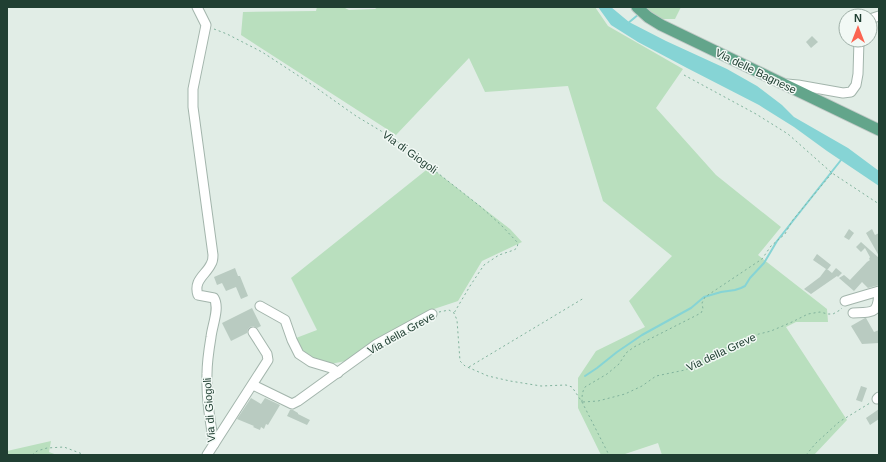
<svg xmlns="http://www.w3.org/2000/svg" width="886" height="462" font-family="Helvetica,sans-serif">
  <rect width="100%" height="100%" fill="#e1ede6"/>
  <!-- green -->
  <g fill="#b9dfbe">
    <polygon points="317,7 343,7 349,10 375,9 378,7 595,7 608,26 683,69 656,108 716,175 781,227 758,255 827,309 828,322 796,322 786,327 847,420 814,455 662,455 658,443 622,455 601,455 578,408 578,378 596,351 645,327 629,301 672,256 603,201 568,86 485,92 469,58 396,135 241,35 243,12 316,11"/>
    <polygon points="644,7 681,7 675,19 660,19"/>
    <polygon points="430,167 510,229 522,242 482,261 458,301 434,309 351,360 325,365 304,354 296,338 317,330 291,278"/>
    <polygon points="51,441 49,452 57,455 7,455 7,451"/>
  </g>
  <!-- water -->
  <polygon fill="#86d4d5" points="598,7 611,7 629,22 666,41 727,69 757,86 782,105 794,117 848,148 879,171 879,186 827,151 794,127 759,105 687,68 638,42 611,25"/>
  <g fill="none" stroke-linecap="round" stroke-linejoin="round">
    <!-- stream -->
    <g stroke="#86d4d5" stroke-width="2">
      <polyline points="627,24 639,14"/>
      <polyline points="585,376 597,368 617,352 642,335 691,308 704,297 721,292 735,290 741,288 745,286 750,278 764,263 777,241 841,160"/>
    </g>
  </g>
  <!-- building -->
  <g fill="#b9cbc1">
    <polygon points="812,36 818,42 811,48 806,42"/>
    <polygon points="849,229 854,233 849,240 844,237"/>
    <polygon points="872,229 875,235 879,233 879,256 866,233"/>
    <polygon points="861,242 879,258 879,285 868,288 862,282 854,291 839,278 844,275 850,280 867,262 870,260 869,259 870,257 865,248 861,252 856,247"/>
    <polygon points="817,254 831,265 828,269 827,269 832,273 836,268 842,273 838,277 837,276 811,294 804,289 820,277 826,269 813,260"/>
    <polygon points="235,268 238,276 240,276 248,296 241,299 236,287 226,291 222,283 217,285 214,277"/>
    <polygon points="252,308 261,326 257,328 253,326 250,327 248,329 247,333 231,341 222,323"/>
    <polygon points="865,318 866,318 874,332 879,330 879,343 862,344 851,326"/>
    <polygon points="861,386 867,388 862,402 856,400"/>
    <polygon points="251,398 261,404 265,398 280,405 268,425 266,424 264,429 261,427 260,430 253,427 254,426 237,419"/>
    <polygon points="879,409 879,419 870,425 866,418"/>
    <polygon points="290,410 293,410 298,413 298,414 310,420 307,425 287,416"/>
  </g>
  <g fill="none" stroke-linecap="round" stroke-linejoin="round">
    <!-- minor casing -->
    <g stroke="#a3b5ac" stroke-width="11">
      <g id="minor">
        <path d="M197 7 206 25 193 89V107L213 255C213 257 213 261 211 264 206 275 193 280 198 295L214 298C220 308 212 326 211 337 209 349 207 362 207 374 206 397 210 420 214 444L207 455"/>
        <polyline points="870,19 879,16"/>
        <polyline points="787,84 798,85 843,93 851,92 856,85 858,74 859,40"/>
        <path d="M845 301 879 291C878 314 874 312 853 313"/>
        <polyline points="260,306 285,320 292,340 299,354 311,362 331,368 338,373"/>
        <polyline points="253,385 292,404 298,401 377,344 432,314"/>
        <polyline points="877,399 879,397"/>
        <polyline points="214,444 268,360 267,354 253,332"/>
      </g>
    </g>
    <!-- major casing -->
    <g stroke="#c1c9c6" stroke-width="13">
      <polyline id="major" points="637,7 648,17 661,25 879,130"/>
    </g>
    <!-- path -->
    <g stroke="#80b29c" stroke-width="1" stroke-dasharray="2 3" stroke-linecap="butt">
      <polyline points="214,29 227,34 262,52 308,82 356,116 396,140 413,156 425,163 481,207 501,225 518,243 517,248 514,250 499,255 484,265 470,286 454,313"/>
      <polyline points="684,75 756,114 788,134 832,173 879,204"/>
      <polyline points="439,312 449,310 454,313 457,320 460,361 465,366 488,376 510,381 541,386 566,385 572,387 582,402 609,455"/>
      <polyline points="469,367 584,298"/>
      <path d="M582 402C582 396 582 392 585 387L607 374 619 364 626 353 634 347 701 313 703 309 702 303 705 297 762 259 771 246 785 234 792 221 832 173"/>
      <polyline points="583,402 598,401 625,394 642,386 656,376 685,370 710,358 725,348 743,342 755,335 771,331 792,322 808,314 820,312 828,314 833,314 840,310 842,308"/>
      <polyline points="32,455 37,451 47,448 64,447 85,455"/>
      <polyline points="806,455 816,443 839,422 870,403"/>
    </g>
    <!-- minor -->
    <use href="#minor" stroke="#fff" stroke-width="9"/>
    <!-- major -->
    <use href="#major" stroke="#63a58b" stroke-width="11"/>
  </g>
  <g text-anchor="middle" stroke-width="3" stroke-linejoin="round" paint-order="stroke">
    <!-- street labels -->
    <g font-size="11" fill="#203f32" stroke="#f2f9f5">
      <text transform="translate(756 71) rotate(26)" y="4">Via delle Bagnese</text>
      <text transform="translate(410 152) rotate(36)" y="4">Via di Giogoli</text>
      <text transform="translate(401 333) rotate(-29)" y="4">Via della Greve</text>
      <text transform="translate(721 352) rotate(-25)" y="4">Via della Greve</text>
      <text transform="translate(209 410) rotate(-94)" y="4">Via di Giogoli</text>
    </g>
  </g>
  <!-- border -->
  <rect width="886" height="462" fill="none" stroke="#203f32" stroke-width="16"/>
  <!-- north arrow -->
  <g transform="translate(858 28)"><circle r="19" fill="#f2f9f5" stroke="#9eafa7"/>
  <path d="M0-3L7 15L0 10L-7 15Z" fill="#fb6451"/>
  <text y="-6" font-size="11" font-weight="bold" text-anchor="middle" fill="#203f32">N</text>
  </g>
</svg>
